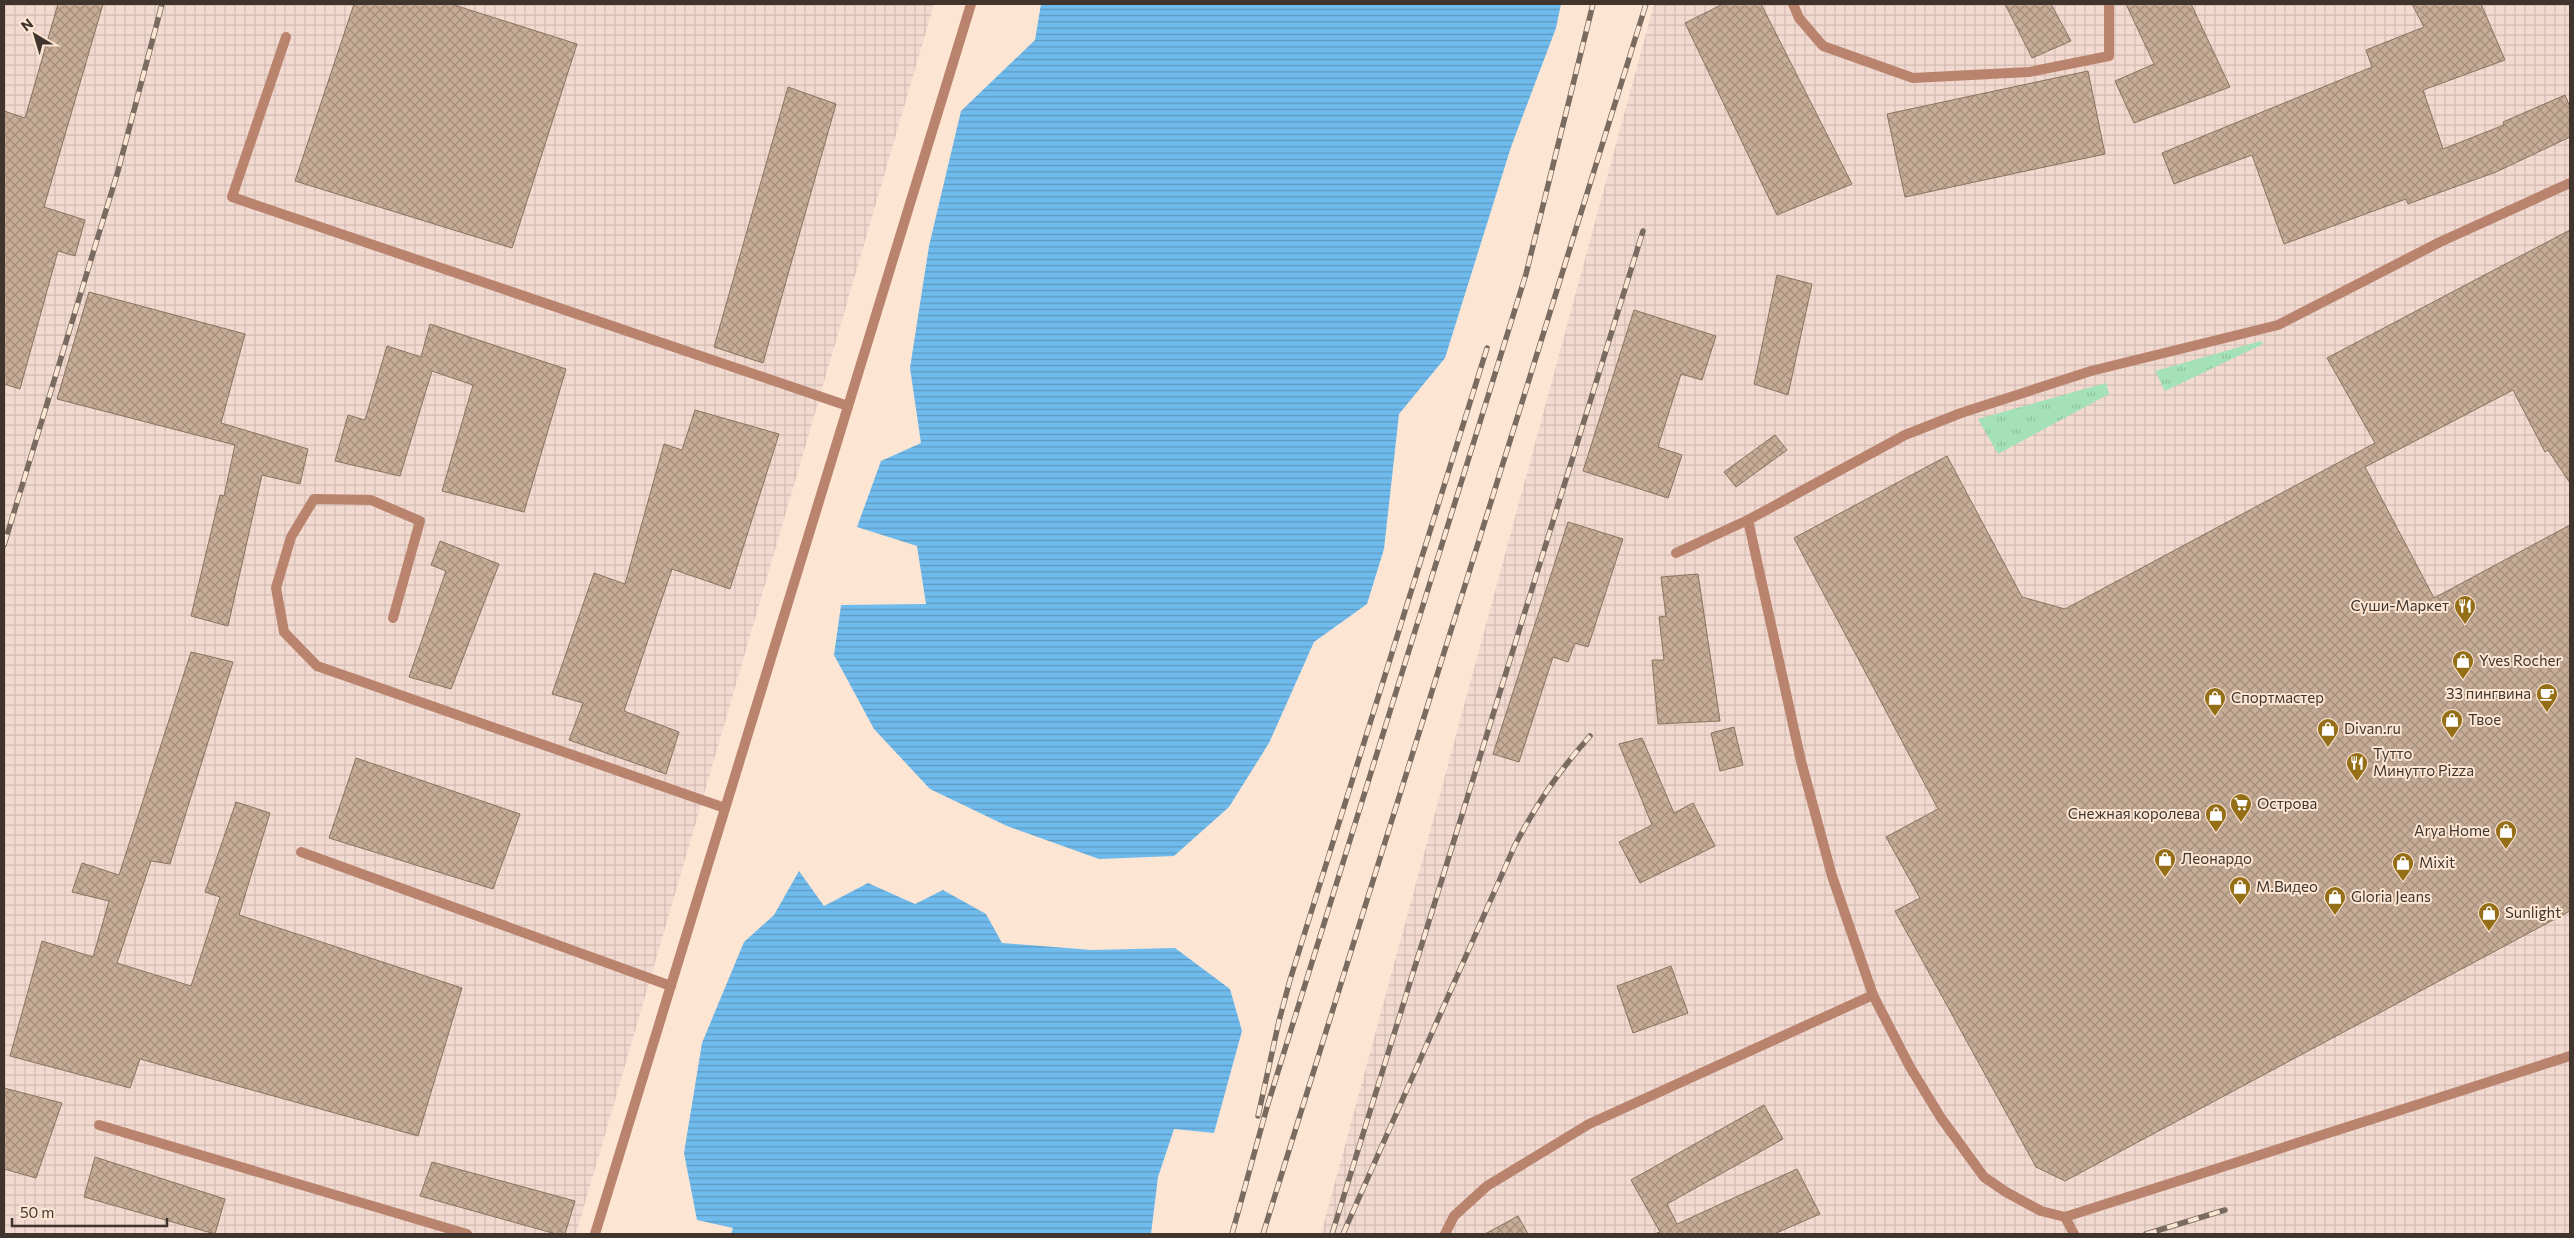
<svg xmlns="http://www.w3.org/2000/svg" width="2574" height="1238" font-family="Commissioner,sans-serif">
  <defs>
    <pattern id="industrial-grid" width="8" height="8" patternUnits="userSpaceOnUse" patternTransform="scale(1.25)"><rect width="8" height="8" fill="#f2dad0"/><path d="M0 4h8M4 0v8" fill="none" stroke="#d1bcb3"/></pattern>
    <pattern id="grass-tufts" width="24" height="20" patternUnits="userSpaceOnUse" patternTransform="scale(1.25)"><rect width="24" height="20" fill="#a4e1b6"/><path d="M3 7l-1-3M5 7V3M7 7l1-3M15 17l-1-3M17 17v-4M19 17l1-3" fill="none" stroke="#8ec29d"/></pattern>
    <pattern id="water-rules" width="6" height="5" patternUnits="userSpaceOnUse" patternTransform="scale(1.25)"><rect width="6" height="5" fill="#70bbed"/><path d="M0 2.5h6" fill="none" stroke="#5d99c0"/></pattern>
    <pattern id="building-cross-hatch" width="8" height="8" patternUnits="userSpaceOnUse" patternTransform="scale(1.25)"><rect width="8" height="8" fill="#c7ac97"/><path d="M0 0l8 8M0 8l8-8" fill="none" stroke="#a38d7b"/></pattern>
  </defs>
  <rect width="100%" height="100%" fill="#fce5d3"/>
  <!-- industrial -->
  <g fill="url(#industrial-grid)">
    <polygon points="4,4 934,4 576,1234 4,1234"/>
    <polygon points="1654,4 2570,4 2570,1234 1321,1234"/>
  </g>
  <!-- grass -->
  <g fill="url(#grass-tufts)">
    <polygon points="2261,341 2263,344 2165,391 2155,371"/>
    <polygon points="2106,383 2109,394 1998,454 1978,419"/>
  </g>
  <!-- water -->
  <g fill="url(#water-rules)">
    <polygon points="1041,4 1561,4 1556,28 1511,147 1445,358 1399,414 1384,549 1367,604 1314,642 1269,743 1229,807 1174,856 1099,859 1007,826 930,789 874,729 834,655 841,605 926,604 917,546 857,527 881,461 921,443 910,368 929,246 961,111 1035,40"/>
    <polygon points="799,871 824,906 868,883 915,904 943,890 986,914 1002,943 1092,950 1175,948 1230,989 1242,1031 1214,1133 1174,1129 1158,1177 1151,1234 731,1234 733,1228 697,1220 684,1153 702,1043 744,942 774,915"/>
  </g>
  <!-- building -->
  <g fill="url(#building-cross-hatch)" stroke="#8c735f">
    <polygon points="58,4 103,4 44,207 85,220 75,256 58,251 20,389 4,384 4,111 25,118"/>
    <polygon points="354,4 451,4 577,44 512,248 295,181"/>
    <polygon points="1723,4 1761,4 1852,184 1777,215 1685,23"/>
    <polygon points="2005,4 2051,4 2071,41 2032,58"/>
    <polygon points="2126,4 2191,4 2230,87 2134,123 2115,81 2154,64"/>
    <polygon points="2412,4 2481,4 2505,60 2423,90 2443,149 2504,125 2503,122 2565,95 2570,107 2570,137 2496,172 2408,204 2406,199 2284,244 2252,155 2174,184 2162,153 2372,67 2366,50 2424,27"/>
    <polygon points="2088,71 2105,154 1905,197 1887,114"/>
    <polygon points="788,87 836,104 763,363 714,347"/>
    <polygon points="2570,230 2570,483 2548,450 2545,452 2513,390 2365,467 2434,598 2570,525 2570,911 2065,1181 2036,1167 1895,911 1920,898 1886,837 1938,809 1794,538 1947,456 2022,597 2065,609 2375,443 2327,358"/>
    <polygon points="1777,275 1812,284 1788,395 1754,384"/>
    <polygon points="89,292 245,334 221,423 308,449 300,484 262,475 228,626 191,616 220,495 224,496 235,445 57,399"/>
    <polygon points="1634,310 1716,336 1702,380 1681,374 1658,447 1682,455 1668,498 1583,471"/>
    <polygon points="430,324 566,369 524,512 442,491 473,385 432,371 400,476 335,461 348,415 365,420 387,346 421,357"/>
    <polygon points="695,410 779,434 730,589 672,569 624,711 679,732 666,774 569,740 583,703 552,694 594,573 625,584 664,444 682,450"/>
    <polygon points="1775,435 1787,450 1736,487 1724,472"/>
    <polygon points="1568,522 1623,539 1588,647 1575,643 1568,662 1553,657 1519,762 1493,754"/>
    <polygon points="440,541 499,564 451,689 409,677 446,571 431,565"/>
    <polygon points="1698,574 1720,721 1658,724 1652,660 1664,660 1659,617 1666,616 1661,577"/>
    <polygon points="191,652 233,662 170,864 151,861 117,963 191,986 220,897 205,892 236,802 270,813 239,915 462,988 418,1136 140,1059 130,1088 10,1056 42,941 93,957 109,901 72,892 82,863 119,875"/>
    <polygon points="1734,727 1743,765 1720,771 1711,733"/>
    <polygon points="1642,738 1674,813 1693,803 1715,846 1640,883 1619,842 1652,825 1619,744"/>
    <polygon points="356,758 520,814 493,889 329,838"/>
    <polygon points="1671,966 1688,1013 1633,1033 1617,986"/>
    <polygon points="4,1088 62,1103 36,1178 4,1169"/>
    <polygon points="1764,1105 1783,1139 1667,1204 1677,1224 1797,1169 1820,1214 1774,1234 1654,1234 1660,1232 1631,1180"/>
    <polygon points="95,1157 225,1199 215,1234 84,1197"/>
    <polygon points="432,1162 575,1201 565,1234 556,1234 420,1196"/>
    <polygon points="1518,1216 1528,1234 1485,1234"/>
  </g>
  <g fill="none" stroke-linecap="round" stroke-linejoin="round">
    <!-- lane -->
    <g stroke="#b9836e" stroke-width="10">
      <polyline points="1793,4 1799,18 1823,46 1913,78 2029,72 2109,56 2109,4"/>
      <polyline points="286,37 232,197 848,406"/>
      <polyline points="2570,183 2440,242 2278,325 2091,371 1961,413 1905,435 1748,520 1801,761 1832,876 1873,995 1910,1067 1941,1118 1984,1177 2006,1192 2041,1211 2065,1217 2570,1056"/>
      <polyline points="1676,553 1748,520"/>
      <polyline points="393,618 420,521 371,500 314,499 291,537 276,588 284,632 317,666 725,808"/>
      <polyline points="301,852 671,986"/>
      <polyline points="99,1125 467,1234"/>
      <polyline points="1445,1234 1454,1216 1487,1186 1589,1124 1873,995"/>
    </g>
    <!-- street -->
    <g stroke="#b9836e" stroke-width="10">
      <polyline points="2065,1217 2074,1234"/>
      <polyline points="595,1234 971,4"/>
    </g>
    <!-- rail casing -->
    <g stroke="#796b5f" stroke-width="5.5">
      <g id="rail">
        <polyline points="4,545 118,171 162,4"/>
        <polyline points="1258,1116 1279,1021 1290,980 1487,348"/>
        <polyline points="1232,1234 1267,1107 1526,274 1593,4"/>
        <polyline points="1263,1234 1646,4"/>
        <polyline points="1332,1234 1643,231"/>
        <path d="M1343 1234 1515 845C1538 802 1558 772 1590 736"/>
        <polyline points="2146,1234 2225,1210"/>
      </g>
    </g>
    <!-- rail -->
    <use href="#rail" stroke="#fce5d3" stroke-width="4" stroke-dasharray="11" stroke-linecap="butt"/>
  </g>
  <!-- icons -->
  <defs>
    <g id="restaurant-pin" transform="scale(1.125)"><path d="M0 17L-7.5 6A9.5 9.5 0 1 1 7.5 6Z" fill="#956f18" stroke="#fce5d3"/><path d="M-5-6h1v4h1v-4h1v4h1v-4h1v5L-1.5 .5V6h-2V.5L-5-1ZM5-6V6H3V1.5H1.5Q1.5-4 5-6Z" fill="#fff"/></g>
    <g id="shop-pin" transform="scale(1.125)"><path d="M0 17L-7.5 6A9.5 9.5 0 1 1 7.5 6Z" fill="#956f18" stroke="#fce5d3"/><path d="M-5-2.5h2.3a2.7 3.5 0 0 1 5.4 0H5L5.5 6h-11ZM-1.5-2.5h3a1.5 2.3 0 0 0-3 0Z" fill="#fff"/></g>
    <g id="cafe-pin" transform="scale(1.125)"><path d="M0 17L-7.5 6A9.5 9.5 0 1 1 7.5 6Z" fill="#956f18" stroke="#fce5d3"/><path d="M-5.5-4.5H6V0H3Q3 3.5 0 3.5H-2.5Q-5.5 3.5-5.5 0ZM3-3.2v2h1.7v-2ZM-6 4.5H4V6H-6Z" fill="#fff"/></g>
    <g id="supermarket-pin" transform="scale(1.125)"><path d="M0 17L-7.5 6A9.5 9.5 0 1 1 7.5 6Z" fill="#956f18" stroke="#fce5d3"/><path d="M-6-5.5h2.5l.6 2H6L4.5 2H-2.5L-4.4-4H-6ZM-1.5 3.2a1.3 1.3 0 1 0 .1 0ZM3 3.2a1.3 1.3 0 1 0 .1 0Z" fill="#fff"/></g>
  </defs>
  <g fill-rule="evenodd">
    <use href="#restaurant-pin" x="2465" y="606"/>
    <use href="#shop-pin" x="2463" y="661"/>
    <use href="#cafe-pin" x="2547" y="694"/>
    <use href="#shop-pin" x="2215" y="698"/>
    <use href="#shop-pin" x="2452" y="720"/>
    <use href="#shop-pin" x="2328" y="729"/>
    <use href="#restaurant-pin" x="2357" y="763"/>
    <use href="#supermarket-pin" x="2241" y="804"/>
    <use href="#shop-pin" x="2216" y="814"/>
    <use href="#shop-pin" x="2506" y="831"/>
    <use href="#shop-pin" x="2165" y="859"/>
    <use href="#shop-pin" x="2403" y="863"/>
    <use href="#shop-pin" x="2240" y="887"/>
    <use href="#shop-pin" x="2335" y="897"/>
    <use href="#shop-pin" x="2489" y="913"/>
  </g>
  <g text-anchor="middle" stroke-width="4" stroke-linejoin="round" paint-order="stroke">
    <!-- poi labels -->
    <g font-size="15" fill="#40352c" stroke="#fce5d3" text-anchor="start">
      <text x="2449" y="611" text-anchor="end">Суши-Маркет</text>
      <text x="2479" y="666">Yves Rocher</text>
      <text x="2531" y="699" text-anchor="end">33 пингвина</text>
      <text x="2231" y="703">Спортмастер</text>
      <text x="2468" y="725">Твое</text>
      <text x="2344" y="734">Divan.ru</text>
      <text x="2373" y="759">Тутто<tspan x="2373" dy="17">Минутто Pizza</tspan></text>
      <text x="2257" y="809">Острова</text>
      <text x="2200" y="819" text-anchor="end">Снежная королева</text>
      <text x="2490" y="836" text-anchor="end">Arya Home</text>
      <text x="2181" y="864">Леонардо</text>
      <text x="2419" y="868">Mixit</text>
      <text x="2256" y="892">М.Видео</text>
      <text x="2351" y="902">Gloria Jeans</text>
      <text x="2505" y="918">Sunlight</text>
    </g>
  </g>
  <!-- border -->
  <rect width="2574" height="1238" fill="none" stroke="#40352c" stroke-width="10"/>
  <!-- north arrow -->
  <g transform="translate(35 35) rotate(322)" stroke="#fce5d3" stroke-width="4" paint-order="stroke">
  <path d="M0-4L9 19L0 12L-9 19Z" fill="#40352c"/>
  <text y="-8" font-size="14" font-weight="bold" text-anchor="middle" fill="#40352c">N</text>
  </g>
  <!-- scale -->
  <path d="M12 1218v8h155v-8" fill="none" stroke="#40352c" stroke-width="2.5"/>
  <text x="20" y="1218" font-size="15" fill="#40352c" stroke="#fce5d3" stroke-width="4" paint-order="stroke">50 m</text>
</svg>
